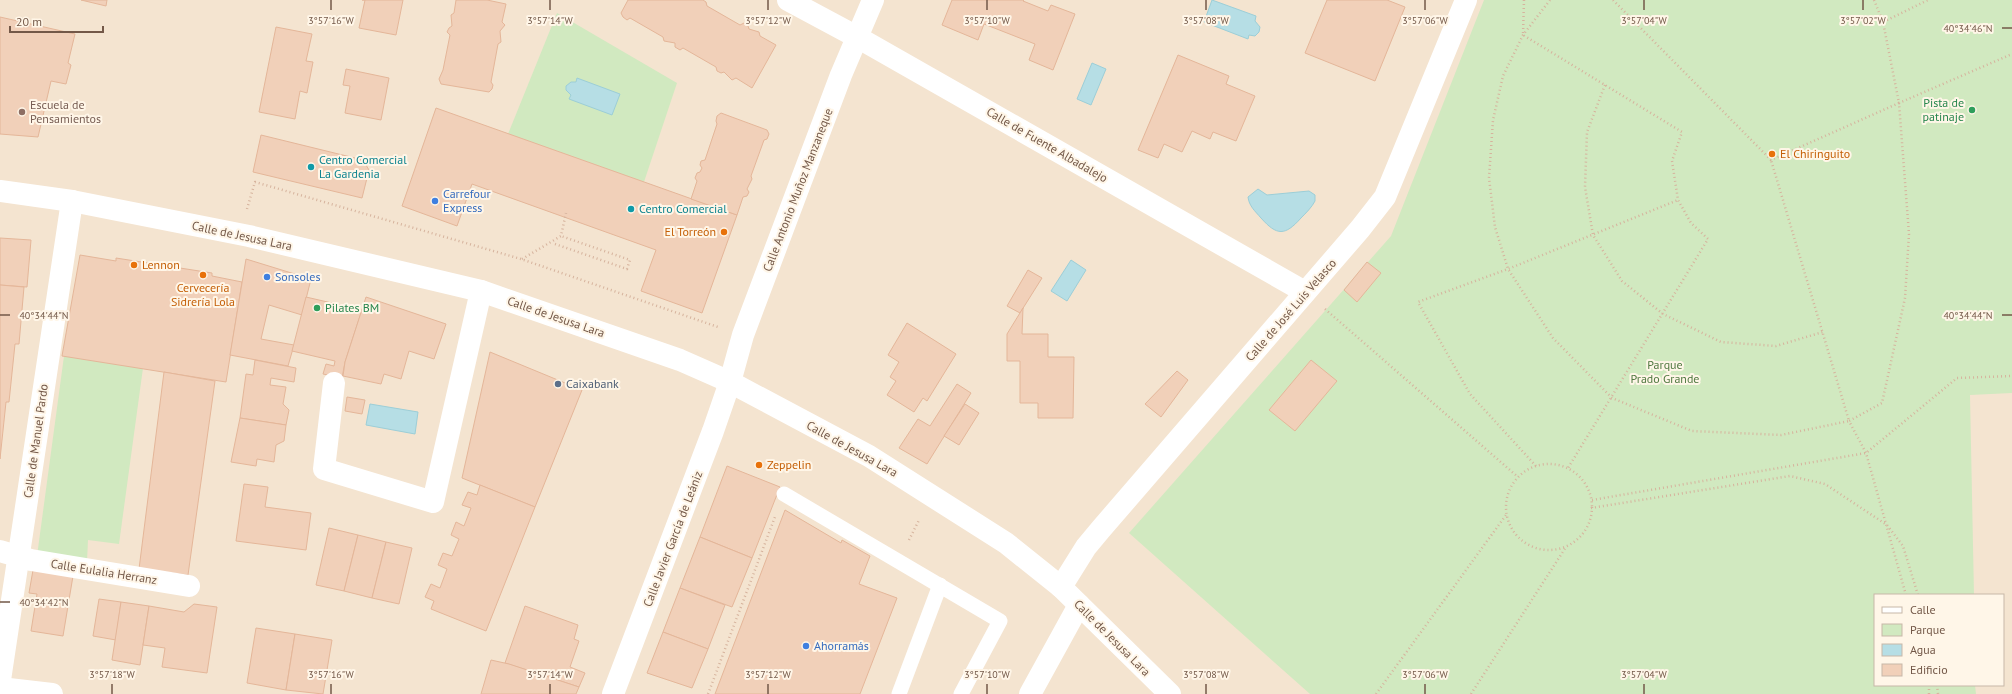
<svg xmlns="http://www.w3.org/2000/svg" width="2012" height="694" font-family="'PT Sans',sans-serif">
  <rect width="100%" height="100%" fill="#fcf2e1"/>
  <!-- residential -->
  <path fill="#f4e4d0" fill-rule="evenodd" d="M0 0H2012V694H0ZM1875 595H2003V685H1875Z"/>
  <!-- green -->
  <g fill="#d1e9c0">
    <polygon points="1484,0 2012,0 2012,393 1970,395 1974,595 1875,595 1875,685 1975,685 1976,694 1310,694 1129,533 1391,236"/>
    <polygon points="557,13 677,83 644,182 508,134"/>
    <polygon points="64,356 143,368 119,544 88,540 87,562 37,556"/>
  </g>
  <!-- water -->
  <g fill="#b6dee5" stroke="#9cced7">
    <polygon points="1212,0 1256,16 1255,21 1260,27 1259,32 1255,36 1249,35 1248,39 1204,22"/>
    <polygon points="1092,63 1106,69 1091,105 1077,99"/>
    <polygon points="577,78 620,94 612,115 569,99 571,95 566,90 566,86 571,82 576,82"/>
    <path d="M1258 189 1267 195 1309 191 1315 195V201C1312 207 1306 213 1301 218 1285 236 1277 236 1261 218 1255 211 1249 206 1248 197Z"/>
    <polygon points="1071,260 1086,270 1067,301 1051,291"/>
    <polygon points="370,404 418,412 415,434 366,425"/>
  </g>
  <!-- building -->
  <g fill="#f1d0b9" stroke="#e4b699">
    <polygon points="81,0 107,0 106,6"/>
    <polygon points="362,0 403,0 396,35 359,28 365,0"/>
    <polygon points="456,0 487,0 506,4 502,22 505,25 500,31 501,42 498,44 491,82 493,85 492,89 489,92 441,84 439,79 443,70 450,35 447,32 449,28 452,26 451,15 454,13"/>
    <polygon points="628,0 703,0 706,2 707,6 740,25 744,23 748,26 749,29 759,32 760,36 776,45 752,88 736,78 732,80 724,72 721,73 717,71 716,67 683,48 680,50 675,47 675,43 664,41 663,37 630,18 627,20 623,17 621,13"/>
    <polygon points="952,0 1024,0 1023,1 1048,11 1051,5 1075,14 1053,70 1029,60 1035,44 984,24 978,40 942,25"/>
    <polygon points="1327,0 1387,0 1405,7 1375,81 1305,53"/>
    <polygon points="0,17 75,34 68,63 71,65 66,84 51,81 38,137 0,134"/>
    <polygon points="276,27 312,34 306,61 313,62 307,93 300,91 295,119 259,112"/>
    <polygon points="1178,55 1229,76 1226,84 1255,96 1236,141 1213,132 1210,139 1192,131 1182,152 1164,144 1158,158 1138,150"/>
    <polygon points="346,69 389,78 381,120 345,113 350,86 343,85"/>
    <polygon points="436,108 737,215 702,313 641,291 656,250 472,184 457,226 402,206"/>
    <polygon points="721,113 767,130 769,134 767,139 764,140 751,176 752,179 747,189 749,192 747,196 743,197 737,215 691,199 697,181 695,178 697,173 700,172 702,168 700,165 701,161 705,160 717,124 716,121 717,116"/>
    <polygon points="261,135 363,160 369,170 362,198 253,172"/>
    <polygon points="0,238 31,240 27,287 0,285"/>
    <polygon points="80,255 116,261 116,258 212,273 212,276 242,282 226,382 62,356"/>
    <polygon points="246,259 311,279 302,315 269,305 261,339 294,345 288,366 230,355"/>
    <polygon points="1367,262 1381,273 1357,302 1344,290"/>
    <polygon points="1028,270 1042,278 1020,313 1007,306"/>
    <polygon points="0,285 24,287 19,344 15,344 9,402 6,402 0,459"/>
    <polygon points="306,297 362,310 345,362 342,378 323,374 326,364 334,366 335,361 292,351"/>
    <polygon points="366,297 446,324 434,359 409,351 401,379 384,374 381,384 343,376 345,362"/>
    <polygon points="1023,308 1022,334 1048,334 1048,357 1074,357 1073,418 1038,418 1038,403 1020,403 1020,361 1007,361 1007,334"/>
    <polygon points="907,323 956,354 927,401 923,398 914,412 887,395 896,381 890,377 899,362 888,355"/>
    <polygon points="490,352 582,390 535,507 462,478"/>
    <polygon points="255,360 296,368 294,382 271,378 270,385 286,387 283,404 289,410 286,425 240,418 246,374 253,375"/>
    <polygon points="1311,360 1337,381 1295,431 1269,410"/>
    <polygon points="1177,371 1188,380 1161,417 1145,404"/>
    <polygon points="164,372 215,381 188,575 139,569"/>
    <polygon points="957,384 971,393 927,464 899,448 918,419 930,426"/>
    <polygon points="347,397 365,400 362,414 345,411"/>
    <polygon points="965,404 979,413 959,445 944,436"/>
    <polygon points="240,418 286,425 284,441 276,445 274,462 257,459 256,466 231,462"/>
    <polygon points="727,466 780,487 752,558 700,537"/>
    <polygon points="244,484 268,487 265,507 311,513 306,550 236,541"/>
    <polygon points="480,485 535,507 486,631 431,609 434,601 425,597 431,584 440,588 447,569 438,565 443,553 452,556 459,539 451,535 456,522 464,526 471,508 462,505 468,492 477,495"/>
    <polygon points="785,510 841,543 842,540 870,556 859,584 897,598 860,694 715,694"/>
    <polygon points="329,528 358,535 344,591 316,585"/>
    <polygon points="358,535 386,542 372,598 344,591"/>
    <polygon points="700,537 752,558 732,607 680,588"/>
    <polygon points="386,542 412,548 399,604 372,598"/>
    <polygon points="33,570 73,576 63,636 31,631 37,594 29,593"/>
    <polygon points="680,588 725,605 708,649 663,632"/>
    <polygon points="99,599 121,602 116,640 93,636"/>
    <polygon points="121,602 149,606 140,665 112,660"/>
    <polygon points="194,604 217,607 207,673 162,667 165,648 143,645 149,606 184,612"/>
    <polygon points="525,606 578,625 574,639 579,641 570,667 585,673 579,687 505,663"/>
    <polygon points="256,628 295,634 286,690 247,683"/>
    <polygon points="663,632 708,649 692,688 647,673"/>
    <polygon points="295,634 332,640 323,694 286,690"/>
    <polygon points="491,660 509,664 579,687 576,694 481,694"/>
  </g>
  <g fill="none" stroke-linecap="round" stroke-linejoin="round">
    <!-- path -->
    <g stroke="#d6b39d" stroke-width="2.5" stroke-dasharray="1 3" stroke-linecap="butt">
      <polyline points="1524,0 1523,35 1682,132 1672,161 1678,200 1691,223 1708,239 1568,468"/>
      <polyline points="1550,0 1523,35 1503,76 1493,120 1489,178 1495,227 1508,269 1553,338 1612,398 1692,431 1781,435 1849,421 1771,160"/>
      <polyline points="1613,0 1771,160 1899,103 1883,22 1928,0"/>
      <polyline points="1874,0 1883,22"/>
      <polyline points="1605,85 1587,132 1585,187 1593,235 1622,281 1663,314 1721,342 1776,346 1823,332"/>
      <polyline points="247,209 255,182 521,259 718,327"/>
      <polyline points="555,244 627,269 630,260 561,236"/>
      <polyline points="522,259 561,236 566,213"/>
      <polyline points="1325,309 1518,477"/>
      <circle cx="1549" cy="507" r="43"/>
      <polyline points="1536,466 1470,394 1418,302 1508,269 1678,200"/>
      <polyline points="1592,500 1866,453 1957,378 2012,376"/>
      <polyline points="1591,508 1790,476 1825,484 1887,525 1903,546 1918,595"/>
      <polyline points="909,540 919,520"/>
      <polyline points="1906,595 1866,453 1849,421 1882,403 1905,298 1909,234 1899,103 2012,54"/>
      <polyline points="1929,685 1929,694"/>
      <polyline points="1937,685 1938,694"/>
      <polyline points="708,694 775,517"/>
      <polyline points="1376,694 1506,515"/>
      <polyline points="1471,694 1566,547"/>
    </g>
    <!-- service -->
    <g stroke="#fff" stroke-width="15">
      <polyline points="784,494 1000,621 961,694"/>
      <polyline points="899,694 940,585"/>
    </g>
    <!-- minor -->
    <g stroke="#fff" stroke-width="22">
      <polyline points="788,0 857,37 1305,292"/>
      <polyline points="334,383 324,469 433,502 481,291"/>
      <polyline points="0,551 31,560 189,586"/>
      <polyline points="1061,587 1086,547 1101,529 1360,229 1385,197 1466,0"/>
      <polyline points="0,680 72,201"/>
      <polyline points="0,688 52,694"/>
      <polyline points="613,694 713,431 730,382 743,335 841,75 873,0"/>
      <polyline points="1030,694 1079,605"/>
    </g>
    <!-- secondary -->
    <polyline stroke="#fff" stroke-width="22" points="0,191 72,201 249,236 481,291 680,360 730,382 869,456 1006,543 1061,587 1170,694"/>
  </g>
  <!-- ticks -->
  <path fill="none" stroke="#735848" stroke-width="1.5" d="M331 0V10M550 0V10M768 0V10M987 0V10M1206 0V10M1425 0V10M1644 0V10M1863 0V10M2002 28H2012M0 315H10M2002 315H2012M0 602H10M112 684V694M331 684V694M550 684V694M768 684V694M987 684V694M1206 684V694M1425 684V694M1644 684V694"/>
  <!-- markers -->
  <g fill="#2e9e5b" stroke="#fff6e8" stroke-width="1.5">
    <circle cx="1972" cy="110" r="4"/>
    <circle cx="317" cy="308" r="4"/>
  </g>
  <circle fill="#8d6e63" stroke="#fff6e8" stroke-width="1.5" cx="22" cy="112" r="4"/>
  <g fill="#e8710a" stroke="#fff6e8" stroke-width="1.5">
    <circle cx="1772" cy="154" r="4"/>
    <circle cx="724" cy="232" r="4"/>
    <circle cx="134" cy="265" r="4"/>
    <circle cx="203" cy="275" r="4"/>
    <circle cx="759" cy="465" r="4"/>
  </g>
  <g fill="#0f9aa8" stroke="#fff6e8" stroke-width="1.5">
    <circle cx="311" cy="167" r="4"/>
    <circle cx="631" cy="209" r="4"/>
  </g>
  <g fill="#3f7fe0" stroke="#fff6e8" stroke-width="1.5">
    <circle cx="435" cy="201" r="4"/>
    <circle cx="267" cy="277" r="4"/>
    <circle cx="806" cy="646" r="4"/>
  </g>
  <circle fill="#5c6f8a" stroke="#fff6e8" stroke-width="1.5" cx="558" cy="384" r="4"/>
  <g text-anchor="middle" stroke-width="4" stroke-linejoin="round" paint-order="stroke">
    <!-- leisure labels -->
    <g font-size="12" fill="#27864d" stroke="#fff6e8" text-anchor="end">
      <text x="1964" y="107">Pista de<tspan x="1964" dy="14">patinaje</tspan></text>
      <text x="325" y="312" text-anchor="start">Pilates BM</text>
    </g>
    <!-- education labels -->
    <g font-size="12" fill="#785e54" stroke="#fff6e8" text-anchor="start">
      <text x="30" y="109">Escuela de<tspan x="30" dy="14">Pensamientos</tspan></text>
    </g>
    <!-- street labels -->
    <g font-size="12" fill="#735848" stroke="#fff6e8">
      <text transform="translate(1047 145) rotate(30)" y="4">Calle de Fuente Albadalejo</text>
      <text transform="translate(798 190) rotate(-69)" y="4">Calle Antonio Muñoz Manzaneque</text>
      <text transform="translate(242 236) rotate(12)" y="4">Calle de Jesusa Lara</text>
      <text transform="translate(1291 310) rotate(-49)" y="4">Calle de José Luis Velasco</text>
      <text transform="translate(556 317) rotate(19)" y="4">Calle de Jesusa Lara</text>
      <text transform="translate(36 441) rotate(-82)" y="4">Calle de Manuel Pardo</text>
      <text transform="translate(852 449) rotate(29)" y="4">Calle de Jesusa Lara</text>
      <text transform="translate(673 539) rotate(-69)" y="4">Calle Javier García de Leániz</text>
      <text transform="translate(104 572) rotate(9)" y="4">Calle Eulalia Herranz</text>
      <text transform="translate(1112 638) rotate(45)" y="4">Calle de Jesusa Lara</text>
    </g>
    <!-- food labels -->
    <g font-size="12" fill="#c56008" stroke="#fff6e8" text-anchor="start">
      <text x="1780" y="158">El Chiringuito</text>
      <text x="716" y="236" text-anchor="end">El Torreón</text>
      <text x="142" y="269">Lennon</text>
      <text x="203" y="292" text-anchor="middle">Cervecería<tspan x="203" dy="14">Sidrería Lola</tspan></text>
      <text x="767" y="469">Zeppelin</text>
    </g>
    <!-- culture labels -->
    <g font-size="12" fill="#0d838f" stroke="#fff6e8" text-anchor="start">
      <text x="319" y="164">Centro Comercial<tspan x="319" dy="14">La Gardenia</tspan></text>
      <text x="639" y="213">Centro Comercial</text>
    </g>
    <!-- shop labels -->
    <g font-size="12" fill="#366cbe" stroke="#fff6e8" text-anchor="start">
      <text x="443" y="198">Carrefour<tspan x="443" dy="14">Express</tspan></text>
      <text x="275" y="281">Sonsoles</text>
      <text x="814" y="650">Ahorramás</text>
    </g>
    <!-- park labels -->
    <g font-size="12" fill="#517941" stroke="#fff6e8">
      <text x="1665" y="369">Parque<tspan x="1665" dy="14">Prado Grande</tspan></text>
    </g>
    <!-- service labels -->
    <g font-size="12" fill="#4e5e75" stroke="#fff6e8" text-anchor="start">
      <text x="566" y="388">Caixabank</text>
    </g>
  </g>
  <g font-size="10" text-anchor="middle" fill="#735848" stroke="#fff6e8" stroke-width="4" stroke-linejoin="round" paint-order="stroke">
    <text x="331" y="24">3°57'16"W</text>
    <text x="550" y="24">3°57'14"W</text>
    <text x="768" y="24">3°57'12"W</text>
    <text x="987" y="24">3°57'10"W</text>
    <text x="1206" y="24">3°57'08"W</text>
    <text x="1425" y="24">3°57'06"W</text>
    <text x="1644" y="24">3°57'04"W</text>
    <text x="1863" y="24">3°57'02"W</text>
    <text x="1968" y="32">40°34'46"N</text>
    <text x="44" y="319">40°34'44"N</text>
    <text x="1968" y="319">40°34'44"N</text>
    <text x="44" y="606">40°34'42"N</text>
    <text x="112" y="678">3°57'18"W</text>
    <text x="331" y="678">3°57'16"W</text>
    <text x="550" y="678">3°57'14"W</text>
    <text x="768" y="678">3°57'12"W</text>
    <text x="987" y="678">3°57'10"W</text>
    <text x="1206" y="678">3°57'08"W</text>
    <text x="1425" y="678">3°57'06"W</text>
    <text x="1644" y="678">3°57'04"W</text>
  </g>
  <!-- legend -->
  <rect x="1874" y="594" width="130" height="92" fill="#fff6e8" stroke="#c7b7a8"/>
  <rect x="1882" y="607" width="20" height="6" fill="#ffffff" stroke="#c7b7a8"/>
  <text x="1910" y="614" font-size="12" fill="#735848">Calle</text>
  <rect x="1882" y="624" width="20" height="12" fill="#d1e9c0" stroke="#c7b7a8"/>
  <text x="1910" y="634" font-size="12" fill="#735848">Parque</text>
  <rect x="1882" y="644" width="20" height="12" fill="#b6dee5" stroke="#c7b7a8"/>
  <text x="1910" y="654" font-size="12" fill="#735848">Agua</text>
  <rect x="1882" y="664" width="20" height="12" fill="#f1d0b9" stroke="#c7b7a8"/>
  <text x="1910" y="674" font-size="12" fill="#735848">Edificio</text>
  <!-- scale -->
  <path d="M10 26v6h93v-6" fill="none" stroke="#735848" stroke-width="2"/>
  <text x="16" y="26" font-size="12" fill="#735848" stroke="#fff6e8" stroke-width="3" paint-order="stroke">20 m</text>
</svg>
